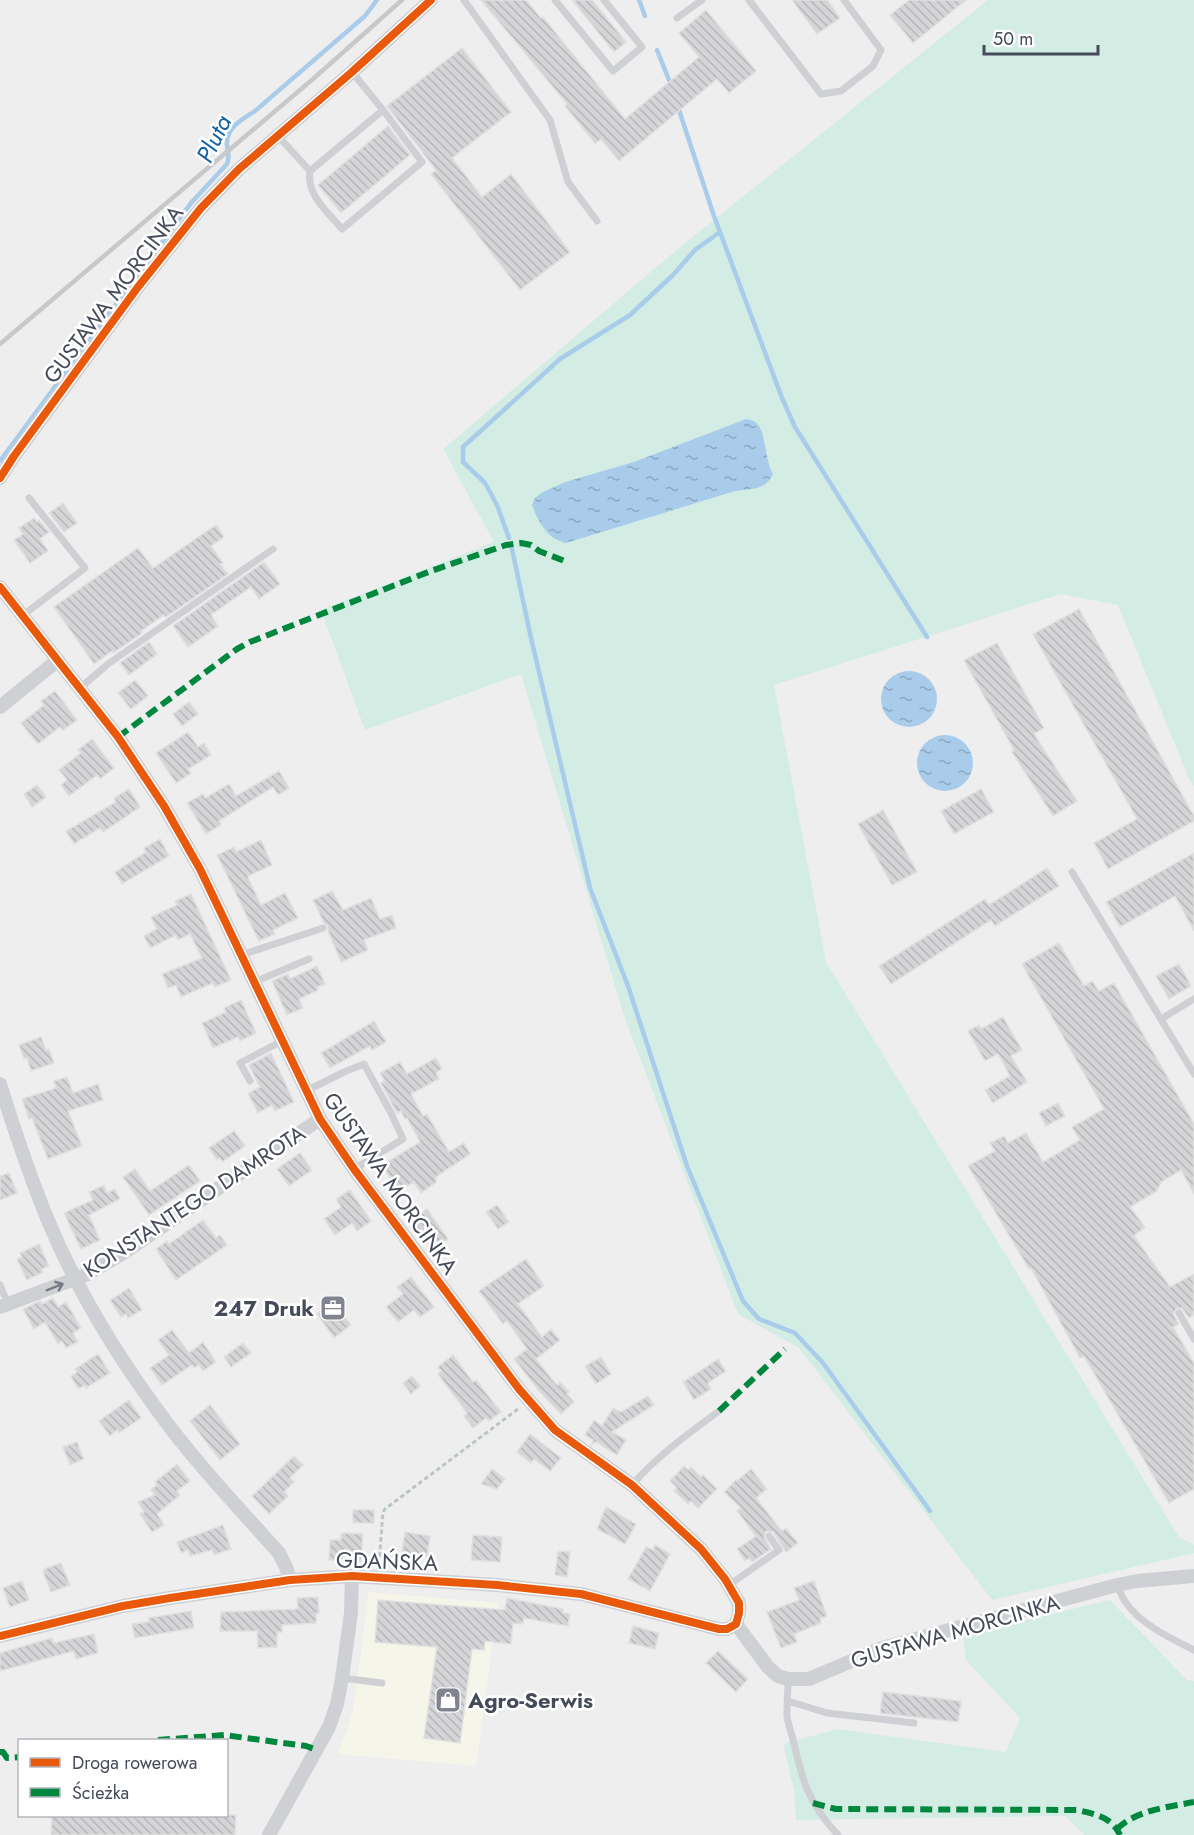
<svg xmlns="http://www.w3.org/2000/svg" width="1194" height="1835" font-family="Jost,sans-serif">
  <defs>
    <pattern id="water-ripples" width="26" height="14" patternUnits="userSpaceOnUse" patternTransform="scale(1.5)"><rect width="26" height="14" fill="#a8ccea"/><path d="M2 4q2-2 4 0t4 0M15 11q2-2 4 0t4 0" fill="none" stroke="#8ba8c1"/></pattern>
    <pattern id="building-back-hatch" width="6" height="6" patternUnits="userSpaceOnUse" patternTransform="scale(1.5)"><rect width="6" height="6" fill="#d5d5d7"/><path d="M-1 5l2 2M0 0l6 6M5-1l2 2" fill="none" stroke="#b8b8bb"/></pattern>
  </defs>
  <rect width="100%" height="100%" fill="#efeeee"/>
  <!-- commercial -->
  <polygon fill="#f6f5ea" points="369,1592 498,1603 476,1766 338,1754 353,1712"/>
  <!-- grass -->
  <g fill="#d3ede4">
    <polygon points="988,0 1194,0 1194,786 1189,779 1118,605 1061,594 774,685 826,962 1179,1537 1194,1545 1194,1553 992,1600 799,1348 738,1314 625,1019 521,674 365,730 321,610 494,542 443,449 674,252"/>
    <polygon points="1110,1600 1187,1680 1194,1681 1194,1835 1085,1835 1065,1816 796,1820 794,1791 783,1744 837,1729 1006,1752 1020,1718 966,1660 963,1635"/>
  </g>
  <!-- water -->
  <g fill="url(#water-ripples)">
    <path d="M746 419C751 420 756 421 759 426 766 437 765 460 773 474 765 491 752 488 735 491L566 543C547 539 539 523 532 505L535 498 543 492 565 482 634 462Z"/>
    <circle cx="909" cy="699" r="28"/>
    <circle cx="945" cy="763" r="28"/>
  </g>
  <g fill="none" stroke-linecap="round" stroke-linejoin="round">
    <!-- stream -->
    <g stroke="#a8ccea" stroke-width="4.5">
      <polyline points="639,0 645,16"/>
      <polyline points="657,50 671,85"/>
      <polyline points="678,107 714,216 782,398 795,427 927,637"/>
      <path d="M0 461 191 203 227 164C230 156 228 153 227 145 225 128 243 119 255 111L365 16 377 0"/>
      <polyline points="509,538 497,505 485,483 463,462 463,447 560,359 630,315 672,276 695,250 720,232"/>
      <polyline points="512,549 531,638 590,888 628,986 687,1166 743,1301 759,1319 795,1333 823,1363 930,1511"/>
    </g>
  </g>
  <!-- building -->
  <g fill="url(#building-back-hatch)" stroke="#e0e0e1" stroke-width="1.5">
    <polygon points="481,0 526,0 541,18 543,17 625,119 699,57 679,33 706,10 756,71 729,93 717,79 619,161 601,139 595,144 591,138 565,106 567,104"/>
    <polygon points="572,0 592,0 626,42 614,52"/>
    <polygon points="792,0 827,0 840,18 817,34"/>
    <polygon points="909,0 966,0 913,43 890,15"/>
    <polygon points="462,48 511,112 452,158 482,197 511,174 570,252 520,290 431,174 436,170 387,106"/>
    <polygon points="388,126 410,155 341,213 318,185"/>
    <polygon points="63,503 77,523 64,532 49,513"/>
    <polygon points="34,518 37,522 39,520 49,532 40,539 48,551 30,563 14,540 23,534 19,528"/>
    <polygon points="216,525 224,537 211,546 223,563 220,564 228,574 166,617 164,615 141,631 142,633 113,653 112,651 94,664 54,607 138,548 153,568"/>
    <polygon points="264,562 280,584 259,599 251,587 211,615 218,626 188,647 173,626"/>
    <polygon points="1079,609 1194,816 1194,821 1108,869 1094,843 1137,819 1033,634"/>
    <polygon points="149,642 157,654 129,675 120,663"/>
    <polygon points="997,643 1044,728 1034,734 1077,801 1053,816 1012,752 1014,750 964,660"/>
    <polygon points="135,680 148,696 131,709 118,693"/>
    <polygon points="55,691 77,720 63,730 60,727 38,744 21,723 44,705 41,701"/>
    <polygon points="189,702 198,714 182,726 173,714"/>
    <polygon points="188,732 198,747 204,743 211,755 188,769 191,773 176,783 156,753"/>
    <polygon points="92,739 114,768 100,779 97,775 69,796 61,785 67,780 59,770 81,753 78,750"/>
    <polygon points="279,771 289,788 278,795 273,787 219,821 221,825 206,834 187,803 203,794 205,798 229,784 236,796"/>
    <polygon points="37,785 46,797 32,807 24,794"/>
    <polygon points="129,789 140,807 103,832 100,828 74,844 66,831 116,802 114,798"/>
    <polygon points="981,789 994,812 954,834 941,811"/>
    <polygon points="883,810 917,872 892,885 858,824"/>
    <polygon points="160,839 169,856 122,884 115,872 146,852 144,848"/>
    <polygon points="261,840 272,865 248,876 249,880 261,905 285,893 298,918 273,930 275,934 259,941 217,855 234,847 236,852"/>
    <polygon points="1194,853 1194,931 1175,896 1120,927 1106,902"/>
    <polygon points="1047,868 1059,886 995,926 991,920 891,984 879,966 985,899 989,905"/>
    <polygon points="332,891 343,910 371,898 380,919 392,915 396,928 364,940 368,950 341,962 328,931 328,926 324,923 313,900"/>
    <polygon points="191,894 231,980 215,987 213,983 181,997 176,985 168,988 162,974 202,958 190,934 178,940 176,935 150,948 144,936 157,929 151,917 177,905 175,901"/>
    <polygon points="1059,943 1084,986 1092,981 1099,991 1114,983 1194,1124 1194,1194 1181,1170 1161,1182 1157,1191 1130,1207 1145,1227 1134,1236 1170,1287 1194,1274 1194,1315 1189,1318 1182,1308 1177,1308 1173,1314 1179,1324 1173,1327 1194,1363 1194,1489 1169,1503 1084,1356 1080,1358 1031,1268 1029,1269 968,1166 995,1151 990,1143 1004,1136 1008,1143 1026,1133 1043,1162 1080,1140 1072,1127 1104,1109 1022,964"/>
    <polygon points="1179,964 1191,986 1169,999 1156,976"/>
    <polygon points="317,966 325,984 317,987 318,990 299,999 303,1008 287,1015 272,981 288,974 290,979"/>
    <polygon points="241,1000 256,1033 240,1041 238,1037 213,1048 202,1023 226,1012 224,1008"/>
    <polygon points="1003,1017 1022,1050 1011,1056 1027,1082 993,1103 985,1090 1010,1076 998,1054 985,1061 968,1031 979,1025 981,1029"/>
    <polygon points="374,1021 386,1042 372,1050 370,1046 330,1068 321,1053"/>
    <polygon points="41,1037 46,1050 49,1049 54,1063 31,1071 27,1058 24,1059 19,1045"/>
    <polygon points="271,1053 294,1102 275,1111 272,1105 258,1113 248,1093 260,1087 249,1065"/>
    <polygon points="436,1058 442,1069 436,1073 439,1079 411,1094 423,1116 427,1114 449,1152 464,1143 470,1154 436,1177 436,1182 421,1193 414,1182 398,1191 382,1165 420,1142 407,1118 405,1119 401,1111 397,1113 381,1083 385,1081 380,1073 400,1062 407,1074"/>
    <polygon points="67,1077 73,1093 98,1084 103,1100 68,1111 82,1146 48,1159 32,1118 29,1119 22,1099 56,1088 54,1081"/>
    <polygon points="1058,1103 1065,1116 1046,1126 1039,1113"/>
    <polygon points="234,1131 245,1146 222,1162 220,1158 217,1160 209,1148"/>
    <polygon points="300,1153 312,1170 289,1186 277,1169"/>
    <polygon points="189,1165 200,1181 149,1215 123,1177 135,1169 150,1191"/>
    <polygon points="9,1173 17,1193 0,1200 0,1176"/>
    <polygon points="104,1185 107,1193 115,1189 120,1199 89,1215 100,1240 81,1249 64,1213 93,1200 89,1192"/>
    <polygon points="350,1190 371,1221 357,1231 352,1223 335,1235 324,1219 341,1207 336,1199"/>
    <polygon points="497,1205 509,1222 498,1229 486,1212"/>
    <polygon points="427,1209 448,1239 432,1250 413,1223 419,1219 417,1216"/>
    <polygon points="203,1220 216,1238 220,1235 227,1245 176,1280 156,1249 167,1241 169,1244"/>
    <polygon points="39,1244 49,1266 42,1269 43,1272 27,1280 17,1259 22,1257 20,1253"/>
    <polygon points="526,1259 544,1286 518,1304 542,1337 551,1329 560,1340 536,1359 555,1383 558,1385 560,1382 569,1392 567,1394 574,1402 561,1414 540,1392 514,1359 527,1349 507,1321 503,1324 479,1291"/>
    <polygon points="411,1277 434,1307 420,1317 414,1310 398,1322 386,1307 403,1294 397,1287"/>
    <polygon points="129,1288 142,1310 128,1318 126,1314 121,1317 110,1300"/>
    <polygon points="53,1298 58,1307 66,1302 81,1328 73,1333 78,1342 66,1348 62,1341 58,1344 45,1322 34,1329 23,1309 40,1301 42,1304"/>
    <polygon points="333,1302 351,1325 334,1338 317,1314"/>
    <polygon points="172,1330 189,1353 203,1342 216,1362 203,1371 199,1365 194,1368 192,1365 162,1385 150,1368 169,1355 158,1340"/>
    <polygon points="243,1343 251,1353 231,1367 224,1357"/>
    <polygon points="98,1354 110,1373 86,1388 85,1385 78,1389 71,1376 77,1372 75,1369"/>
    <polygon points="453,1355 473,1382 476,1380 501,1412 489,1421 486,1418 473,1428 464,1416 467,1413 438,1374 441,1371 438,1367"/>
    <polygon points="601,1357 611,1374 596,1384 585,1366"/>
    <polygon points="718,1359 726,1371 708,1383 711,1389 694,1400 683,1382"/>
    <polygon points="412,1376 420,1386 411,1394 403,1383"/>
    <polygon points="648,1396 654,1405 612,1432 626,1440 617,1455 596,1442 591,1445 593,1440 585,1435 594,1420 602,1426 613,1408 621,1412"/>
    <polygon points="129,1400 141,1418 119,1433 117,1430 110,1436 99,1421"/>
    <polygon points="210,1405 240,1444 220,1460 190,1421"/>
    <polygon points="530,1434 561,1458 550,1471 534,1459 531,1463 517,1452"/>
    <polygon points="77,1442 84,1459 70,1465 63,1447"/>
    <polygon points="294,1456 303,1465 290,1478 294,1482 284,1492 288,1496 269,1514 252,1496"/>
    <polygon points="177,1464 190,1481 177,1491 180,1495 157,1514 164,1525 152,1532 140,1514 144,1512 138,1502 155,1495 151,1490 157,1485 155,1482"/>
    <polygon points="684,1466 688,1470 691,1467 701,1477 703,1475 717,1489 698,1508 691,1501 688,1504 681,1497 674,1491 677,1488 670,1481"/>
    <polygon points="492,1469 505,1479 497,1489 481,1484"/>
    <polygon points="751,1469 767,1489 756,1498 782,1531 786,1528 798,1543 786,1552 773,1532 766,1531 764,1537 771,1549 752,1562 749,1558 745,1561 737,1549 756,1536 737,1511 741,1508 724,1492 736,1480 737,1481"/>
    <polygon points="606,1507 636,1524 625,1544 597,1529"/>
    <rect x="353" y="1510" width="21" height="13"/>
    <polygon points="223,1525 231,1549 214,1555 212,1550 190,1556 188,1550 181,1553 177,1542"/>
    <polygon points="405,1532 430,1536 427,1557 402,1553"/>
    <polygon points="341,1533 363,1534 361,1562 329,1560 330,1540 341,1540"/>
    <polygon points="473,1535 502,1537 500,1562 471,1560"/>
    <polygon points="655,1545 670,1554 650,1591 628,1579 646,1547 653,1550"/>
    <polygon points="558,1551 570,1552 567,1577 555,1575"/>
    <polygon points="61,1563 70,1585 51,1592 44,1574 44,1569"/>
    <polygon points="22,1581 29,1600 10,1607 3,1588"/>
    <polygon points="814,1581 827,1616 820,1619 821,1623 794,1634 797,1642 781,1648 767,1612 799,1600 794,1588"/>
    <polygon points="318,1597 319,1613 316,1613 316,1623 282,1625 282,1632 277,1632 277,1647 258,1648 257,1631 220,1631 221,1612 298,1609 297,1598"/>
    <polygon points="507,1598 563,1609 563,1613 570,1614 568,1626 524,1618 523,1624 513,1623 511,1644 485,1641 484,1650 472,1649 460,1743 424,1738 437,1647 375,1642 378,1600 505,1610"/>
    <polygon points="191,1611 194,1628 135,1638 132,1624 149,1622 148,1618"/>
    <polygon points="633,1626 659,1633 655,1649 629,1643"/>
    <polygon points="94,1634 98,1653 76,1659 74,1651 0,1671 0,1653 52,1638 54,1643"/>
    <polygon points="718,1651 748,1679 736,1692 706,1663"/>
    <polygon points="883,1692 961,1701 958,1722 880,1713"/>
    <polygon points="52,1815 236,1815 235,1835 51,1835"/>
  </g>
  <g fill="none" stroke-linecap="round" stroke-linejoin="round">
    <!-- path -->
    <polyline stroke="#b9c4c4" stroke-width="3" stroke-dasharray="4.5 3" stroke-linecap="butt" points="379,1564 383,1512 385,1509 518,1409"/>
    <!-- lane -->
    <g stroke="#cfd0d4" stroke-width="7">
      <polyline points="464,0 550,120 568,182 597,221"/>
      <polyline points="555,0 613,71 642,47 604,0"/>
      <polyline points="749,0 821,94 841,91 873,66 881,50 844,0"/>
      <polyline points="677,18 702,0"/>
      <polyline points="278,136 310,171 383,110 352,72"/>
      <path d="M310 171C306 195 328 212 342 229L422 162 383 110"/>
      <polyline points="22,616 85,568 29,498"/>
      <polyline points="80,688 108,664 273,549"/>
      <polyline points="1072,872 1194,1074"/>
      <polyline points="241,955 323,928"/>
      <polyline points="254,982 309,959"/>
      <polyline points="1161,1019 1194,999"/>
      <polyline points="250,1081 240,1063 282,1041"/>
      <polyline points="306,1091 344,1072 364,1064 391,1113 403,1139 354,1169"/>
      <polyline points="0,1285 8,1304"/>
      <polyline points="1179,1313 1194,1339"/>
      <path d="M632 1485C657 1456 688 1434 719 1411"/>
      <polyline points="729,1585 779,1550 769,1536"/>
      <path d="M1117 1585C1120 1591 1122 1598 1126 1603 1142 1625 1170 1638 1194 1650"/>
      <polyline points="342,1678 382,1683"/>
      <path d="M788 1679C788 1690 787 1701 787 1712 786 1720 791 1731 793 1739 802 1780 808 1803 838 1835"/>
      <polyline points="788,1701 827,1713 914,1723"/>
    </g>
    <!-- street -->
    <g stroke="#cfd0d4" stroke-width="14">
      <polyline points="0,478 14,456 138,287 201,208 239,169 352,72 431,0"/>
      <polyline points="0,587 118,737 164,806 200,869 320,1119 354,1169 519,1389 555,1430 632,1485 701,1549 725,1579 739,1603 739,1613 736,1624"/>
      <polyline points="0,707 58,660"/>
      <path d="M0 1084C14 1129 29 1174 47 1218 75 1286 114 1351 158 1411 194 1461 238 1507 279 1553L286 1567 290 1580"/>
      <polyline points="0,1307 88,1274 125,1252 320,1119"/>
      <polyline points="736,1624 768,1667 778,1676 788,1679 809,1679 882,1648 1117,1585 1137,1581 1194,1576"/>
      <polyline points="0,1636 123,1606 170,1598 290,1580 352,1576 497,1585 581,1594 719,1629 727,1629 736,1624"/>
      <polyline points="269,1835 329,1727 337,1704 342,1678 351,1613 352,1576"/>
    </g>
    <!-- rail -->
    <polyline stroke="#c7c8ca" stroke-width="4.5" points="0,344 313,79 402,0"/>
    <!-- quiet -->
    <g stroke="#00873e" stroke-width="6" stroke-dasharray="12 6" stroke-linecap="butt">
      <polyline points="118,737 237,649 250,642 431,571 506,545 521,543 531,545 539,551 567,562"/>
      <polyline points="719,1411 785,1349"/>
      <polyline points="158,1740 224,1735 306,1746 317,1750"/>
      <polyline points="0,1752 3,1752 7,1758 20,1757"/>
      <path d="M813 1803 836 1809 1077 1810C1095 1814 1112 1817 1120 1835"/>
      <path d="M1117 1829C1136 1810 1169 1807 1194 1802"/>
    </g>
    <!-- cycleway casing -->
    <g stroke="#fff" stroke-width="11">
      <g id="cycleway">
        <polyline points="0,478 14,456 138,287 201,208 239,169 352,72 431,0"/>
        <polyline points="0,587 118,737 164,806 200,869 320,1119 354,1169 519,1389 555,1430 632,1485 701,1549 725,1579 739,1603 739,1613 736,1624 727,1629 719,1629 581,1594 497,1585 352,1576 290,1580 170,1598 123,1606 0,1636"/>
      </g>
    </g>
    <!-- cycleway -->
    <use href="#cycleway" stroke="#e8590c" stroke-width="8"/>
  </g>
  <!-- one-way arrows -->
  <defs><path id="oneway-shaft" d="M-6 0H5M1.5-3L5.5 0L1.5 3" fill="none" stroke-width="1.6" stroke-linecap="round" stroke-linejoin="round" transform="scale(1.5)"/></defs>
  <use stroke="#767a85" href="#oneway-shaft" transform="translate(55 1287) rotate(-22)"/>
  <!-- icons -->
  <defs>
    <g id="office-square" transform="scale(1.35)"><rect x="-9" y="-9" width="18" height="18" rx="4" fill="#81848e" stroke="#fff"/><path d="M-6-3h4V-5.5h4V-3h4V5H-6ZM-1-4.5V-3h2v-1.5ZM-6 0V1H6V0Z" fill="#fff"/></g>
    <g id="shop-square" transform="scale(1.35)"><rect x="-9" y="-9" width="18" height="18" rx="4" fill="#81848e" stroke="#fff"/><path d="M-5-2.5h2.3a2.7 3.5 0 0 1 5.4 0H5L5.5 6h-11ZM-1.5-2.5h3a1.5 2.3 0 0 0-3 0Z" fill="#fff"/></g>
  </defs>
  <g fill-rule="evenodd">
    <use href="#office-square" x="333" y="1308"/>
    <use href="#shop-square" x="448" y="1700"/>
  </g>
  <g text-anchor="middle" stroke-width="5" stroke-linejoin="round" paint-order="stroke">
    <!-- street labels -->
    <g font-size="22" fill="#464b5a" stroke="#fff">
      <text transform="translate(113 294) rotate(-53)" y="8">GUSTAWA MORCINKA</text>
      <text transform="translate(391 1183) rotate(55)" y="8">GUSTAWA MORCINKA</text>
      <text transform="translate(194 1201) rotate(-33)" y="8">KONSTANTEGO DAMROTA</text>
      <text transform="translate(387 1561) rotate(2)" y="8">GDAŃSKA</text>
      <text transform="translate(955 1631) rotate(-16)" y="8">GUSTAWA MORCINKA</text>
    </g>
    <!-- poi labels -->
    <g font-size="22" font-weight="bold" fill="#464b5a" stroke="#fff" text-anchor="end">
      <text x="314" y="1316">247 Druk</text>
      <text x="468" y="1708" text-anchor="start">Agro-Serwis</text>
    </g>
    <!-- water labels -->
    <g font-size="24" font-style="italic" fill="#1060a2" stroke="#fff">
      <text transform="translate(214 139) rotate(-64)" y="8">Pluta</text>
    </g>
  </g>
  <!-- legend -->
  <rect x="18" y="1739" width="210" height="78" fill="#ffffff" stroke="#b5b7bd" stroke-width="1.5"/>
  <rect x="30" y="1758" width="30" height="9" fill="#e8590c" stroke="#b5b7bd" stroke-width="1.5"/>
  <text x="72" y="1769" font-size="18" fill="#464b5a">Droga rowerowa</text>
  <rect x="30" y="1788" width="30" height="9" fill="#00873e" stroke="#b5b7bd" stroke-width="1.5"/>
  <text x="72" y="1799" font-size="18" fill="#464b5a">Ścieżka</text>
  <!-- scale -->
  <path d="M984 45v9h114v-9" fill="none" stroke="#464b5a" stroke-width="3"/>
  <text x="993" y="45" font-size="18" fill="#464b5a" stroke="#ffffff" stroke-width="4.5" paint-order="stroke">50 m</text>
</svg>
